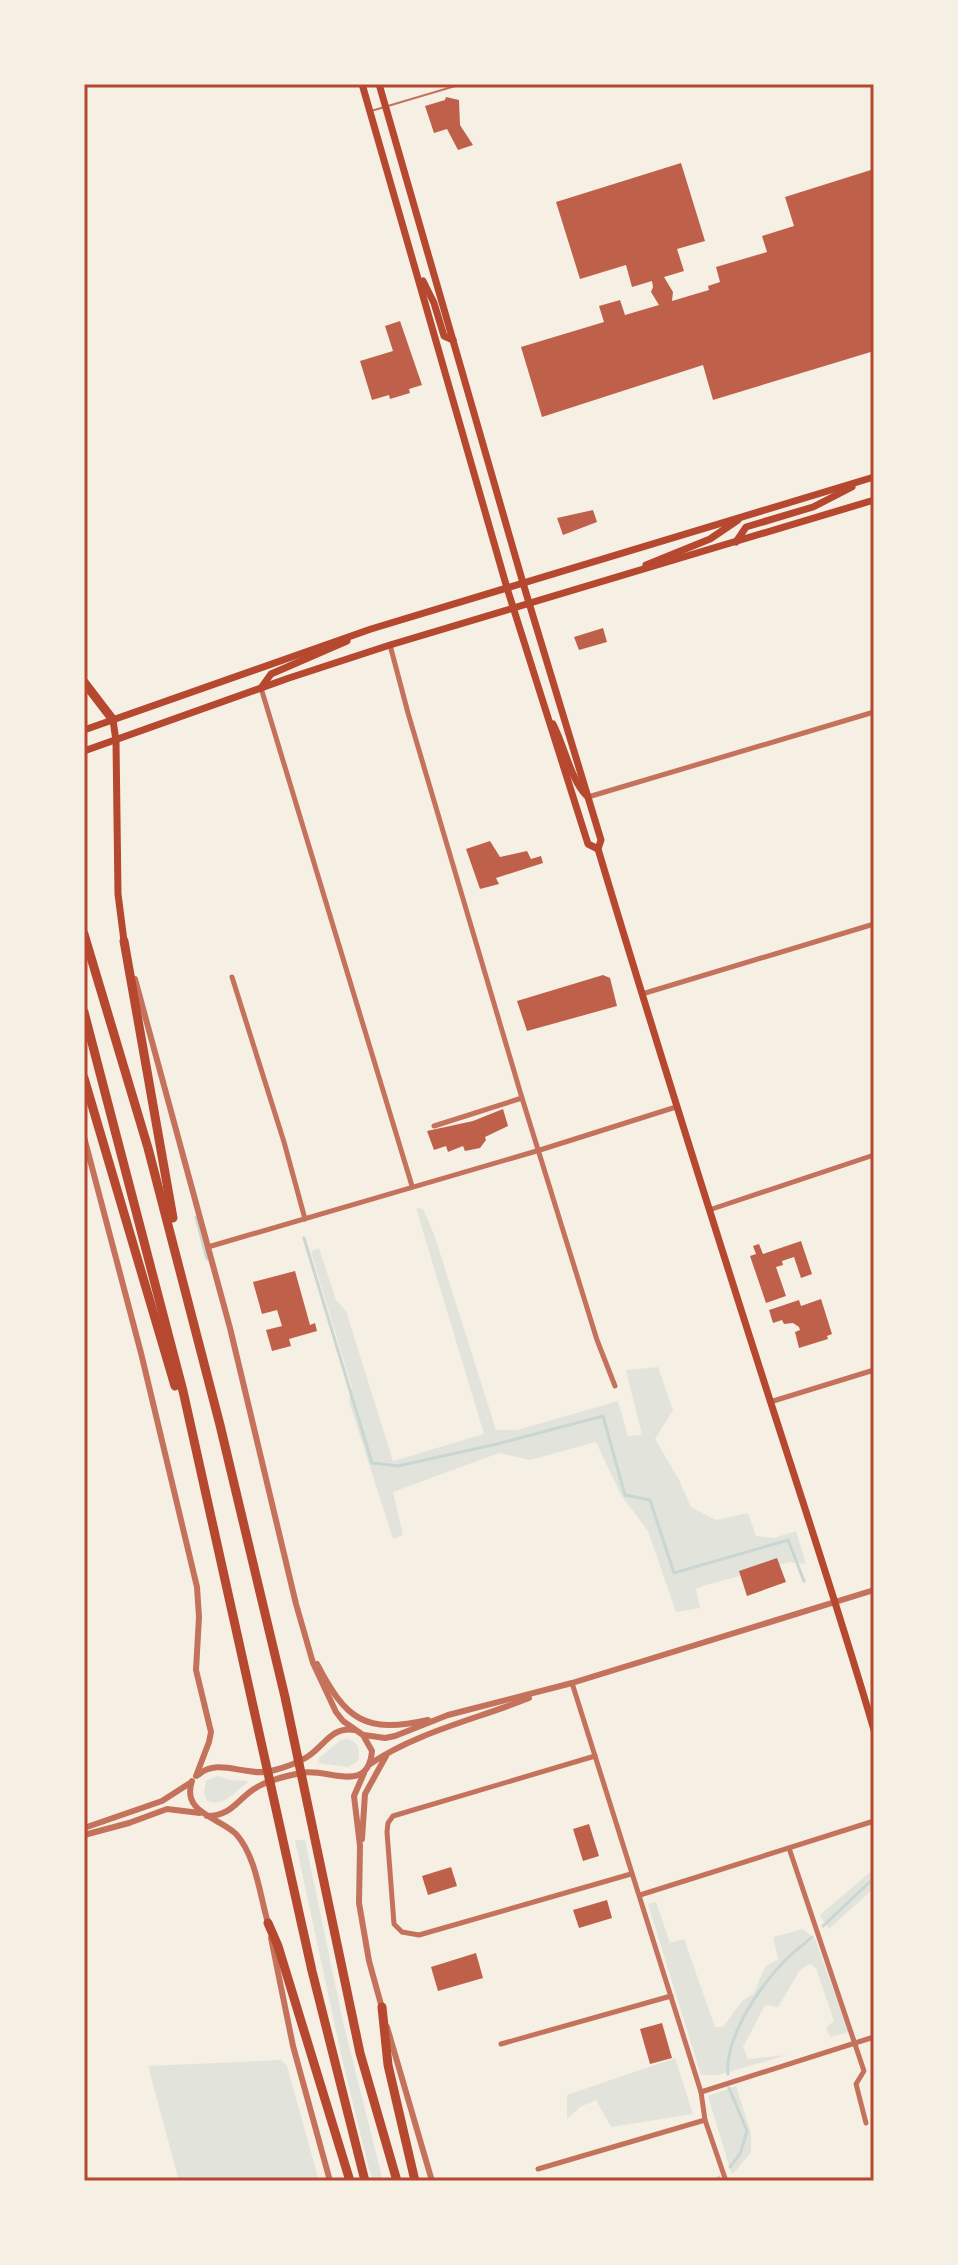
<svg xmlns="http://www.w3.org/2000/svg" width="958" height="2265" font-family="Figtree,sans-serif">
  <rect width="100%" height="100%" fill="#f6efe4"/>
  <!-- green -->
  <g fill="#e2e4dc">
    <polygon points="416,1208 423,1209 434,1234 496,1430 517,1430 618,1401 628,1436 642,1435 626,1370 658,1367 673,1410 655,1439 679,1480 691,1507 716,1520 748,1513 756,1536 774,1538 796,1531 806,1564 789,1562 703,1586 696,1589 700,1608 676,1612 648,1531 621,1495 596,1442 530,1460 499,1453 393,1492 403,1535 393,1539 349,1401 352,1388 311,1252 319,1248 336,1300 346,1311 393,1461 484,1434"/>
    <path d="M348 1739C359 1742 360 1751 358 1761L348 1767 318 1763 319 1758 341 1740Z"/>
    <path d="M217 1776 230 1780 246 1781 248 1783C234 1791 224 1808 207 1801L204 1793 206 1781Z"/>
    <polygon points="295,1840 305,1840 343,2022 383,2181 373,2181 368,2165 343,2063"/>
    <polygon points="874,1869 874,1888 829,1929 820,1915"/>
    <polygon points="656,1902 670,1943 684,1939 715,2027 723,2027 742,2001 754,1993 765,1967 778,1959 773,1937 803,1929 815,1939 849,2032 830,2037 826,2027 834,2021 816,1968 810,1964 800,1970 778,2007 765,2005 743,2047 748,2059 787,2055 718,2075 701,2075 648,1904"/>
    <polygon points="675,2058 693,2114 611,2127 596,2100 580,2107 567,2119 567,2095"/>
    <polygon points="281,2060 287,2066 319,2181 179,2181 148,2066"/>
    <polygon points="736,2086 751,2133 751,2152 732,2175 708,2096"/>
  </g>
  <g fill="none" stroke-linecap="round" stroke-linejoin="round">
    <!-- stream -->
    <g stroke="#c9d6d2" stroke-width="3">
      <polyline points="196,1217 207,1259"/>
      <polyline points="84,1220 85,1222"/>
      <polyline points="304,1238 372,1463 398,1466 497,1444 603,1416 625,1495 650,1500 674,1573 788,1540 804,1581"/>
      <polyline points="823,1926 874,1878"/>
      <path d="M728 2074C725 2039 756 1992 779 1967 788 1956 801 1947 812 1937"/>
      <polyline points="729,2088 747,2131 740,2154 730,2167"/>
      <polyline points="714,2181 719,2177"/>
    </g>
  </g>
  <!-- building -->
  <g fill="#bf614a">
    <polygon points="446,97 459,100 460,125 473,145 458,150 447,129 434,133 425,106 445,100"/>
    <polygon points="681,163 705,241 677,249 684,271 664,277 673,292 672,301 709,290 708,286 720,282 716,267 767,252 762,236 794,226 785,197 874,169 874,351 713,400 703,365 542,417 521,347 604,322 599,306 620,300 625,315 659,305 651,292 653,287 652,281 632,287 626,265 580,279 556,202"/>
    <polygon points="400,321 422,385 409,389 410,393 390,399 389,395 372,400 360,361 393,351 385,326"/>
    <polygon points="593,510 597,522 563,535 557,518"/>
    <polygon points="603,628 607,642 579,650 574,637"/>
    <polygon points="490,841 500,857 527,851 531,859 541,856 543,863 496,878 499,884 480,889 466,849"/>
    <polygon points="603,975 610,978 617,1006 527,1031 517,1001"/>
    <polygon points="503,1109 508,1126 485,1137 486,1140 480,1148 465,1151 463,1146 448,1152 446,1146 434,1150 427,1131 473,1121"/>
    <polygon points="801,1241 812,1274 801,1278 794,1257 782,1261 783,1265 776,1267 786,1296 766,1303 750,1256 756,1254 753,1246 759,1244 763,1254"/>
    <polygon points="295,1271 310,1325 315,1323 317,1331 289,1339 291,1346 272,1351 266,1330 282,1326 277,1310 262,1314 253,1282"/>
    <polygon points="821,1299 832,1334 827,1336 828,1339 799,1348 795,1332 800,1330 799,1327 793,1323 784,1324 782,1320 773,1323 769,1310 799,1300 801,1306"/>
    <polygon points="777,1558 786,1582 747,1596 739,1571"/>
    <polygon points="589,1824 599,1856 583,1861 573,1829"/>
    <polygon points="451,1867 457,1886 428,1895 422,1876"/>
    <polygon points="607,1900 612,1918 579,1928 573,1910"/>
    <polygon points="476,1953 483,1978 438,1991 431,1967"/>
    <polygon points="662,2023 672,2058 650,2064 640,2029"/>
  </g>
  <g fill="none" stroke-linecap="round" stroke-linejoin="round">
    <!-- service -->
    <polyline stroke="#c5725c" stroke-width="2" points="371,111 462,84"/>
    <!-- minor -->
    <g stroke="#c5725c" stroke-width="5">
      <polyline points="390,645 408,713 522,1098 597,1340 615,1386"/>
      <polyline points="261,688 412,1186"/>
      <polyline points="588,797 874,712"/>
      <polyline points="232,977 284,1142 305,1219"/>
      <polyline points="642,994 874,924"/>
      <polyline points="434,1126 522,1098"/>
      <polyline points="709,1210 874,1155"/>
      <polyline points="208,1247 540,1150 676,1107"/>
      <polyline points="770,1402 874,1370"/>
      <polyline points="572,1683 701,2092 705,2120 726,2181"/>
      <polyline points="595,1756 393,1816 388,1823 387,1832 394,1924 402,1932 419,1935 631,1874"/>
      <polyline points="789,1848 864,2071 856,2084 866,2123"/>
      <polyline points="640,1895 874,1821"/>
      <polyline points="501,2044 671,1996"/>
      <polyline points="701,2092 874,2037"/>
      <polyline points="538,2169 705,2120"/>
      <polyline points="84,2177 85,2181"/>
    </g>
    <!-- tertiary -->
    <g stroke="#c5725c" stroke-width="6">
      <path d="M135 979 230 1328 296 1604 313 1663 336 1712 343 1721 363 1735 372 1751C368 1796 327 1767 301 1773 286 1776 267 1780 254 1789 236 1801 231 1816 207 1816"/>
      <polyline points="84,1137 141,1353 197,1587 199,1617 196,1670 211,1732 209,1742 196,1776"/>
      <path d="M317 1664C346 1720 365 1734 428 1720"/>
      <polyline points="364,1735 385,1738 395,1736 448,1715 572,1683 874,1590"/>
      <path d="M370 1764C417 1732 477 1719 529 1698"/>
      <polyline points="364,1773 354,1796 360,1846 359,1903 369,1961 382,2008"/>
      <path d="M198 1775C218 1757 245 1777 271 1771 283 1768 296 1764 307 1757 324 1747 331 1726 354 1730"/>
      <path d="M192 1781C181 1813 219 1817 236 1834 256 1856 260 1896 268 1923"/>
      <polyline points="84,1828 162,1801 190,1783"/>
      <polyline points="84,1835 129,1823 167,1809 200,1813"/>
      <polyline points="362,1839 365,1794 386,1756"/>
      <polyline points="271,1938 293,2046 330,2181"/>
      <polyline points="387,2027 432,2181"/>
    </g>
    <!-- secondary -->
    <g stroke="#b5482f" stroke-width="7">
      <polyline points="362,84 507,588 588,844 598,849"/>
      <path d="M379 84 523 583 601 840 598 849C653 1032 710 1213 768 1394 804 1506 841 1617 874 1730"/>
      <polyline points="423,281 434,303 444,336 453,340"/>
      <polyline points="736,542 746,527 813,507 852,487"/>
      <polyline points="646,565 710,539 738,520"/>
      <polyline points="261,688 271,674 347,641"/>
      <polyline points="113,720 116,741 118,894 124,941"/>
      <path d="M553 724C564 745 571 780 586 795"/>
      <polyline points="84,730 371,629 874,477"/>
      <polyline points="84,751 289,678 390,645 874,500"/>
    </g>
    <!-- motorway -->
    <g stroke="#b5482f" stroke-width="9">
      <polyline points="84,682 113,720"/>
      <polyline points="84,934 148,1148 220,1425 285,1697 360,2053 397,2181"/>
      <polyline points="124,941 173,1218"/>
      <polyline points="84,1012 183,1391 312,1971 365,2181"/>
      <polyline points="84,1078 175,1386"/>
      <polyline points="268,1923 278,1946 350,2181"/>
      <polyline points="382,2007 388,2065 415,2181"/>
    </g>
  </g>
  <!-- border -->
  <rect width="958" height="2265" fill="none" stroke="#f6efe4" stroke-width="172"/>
  <rect x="86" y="86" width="786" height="2093" fill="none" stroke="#b5482f" stroke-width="3"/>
</svg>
